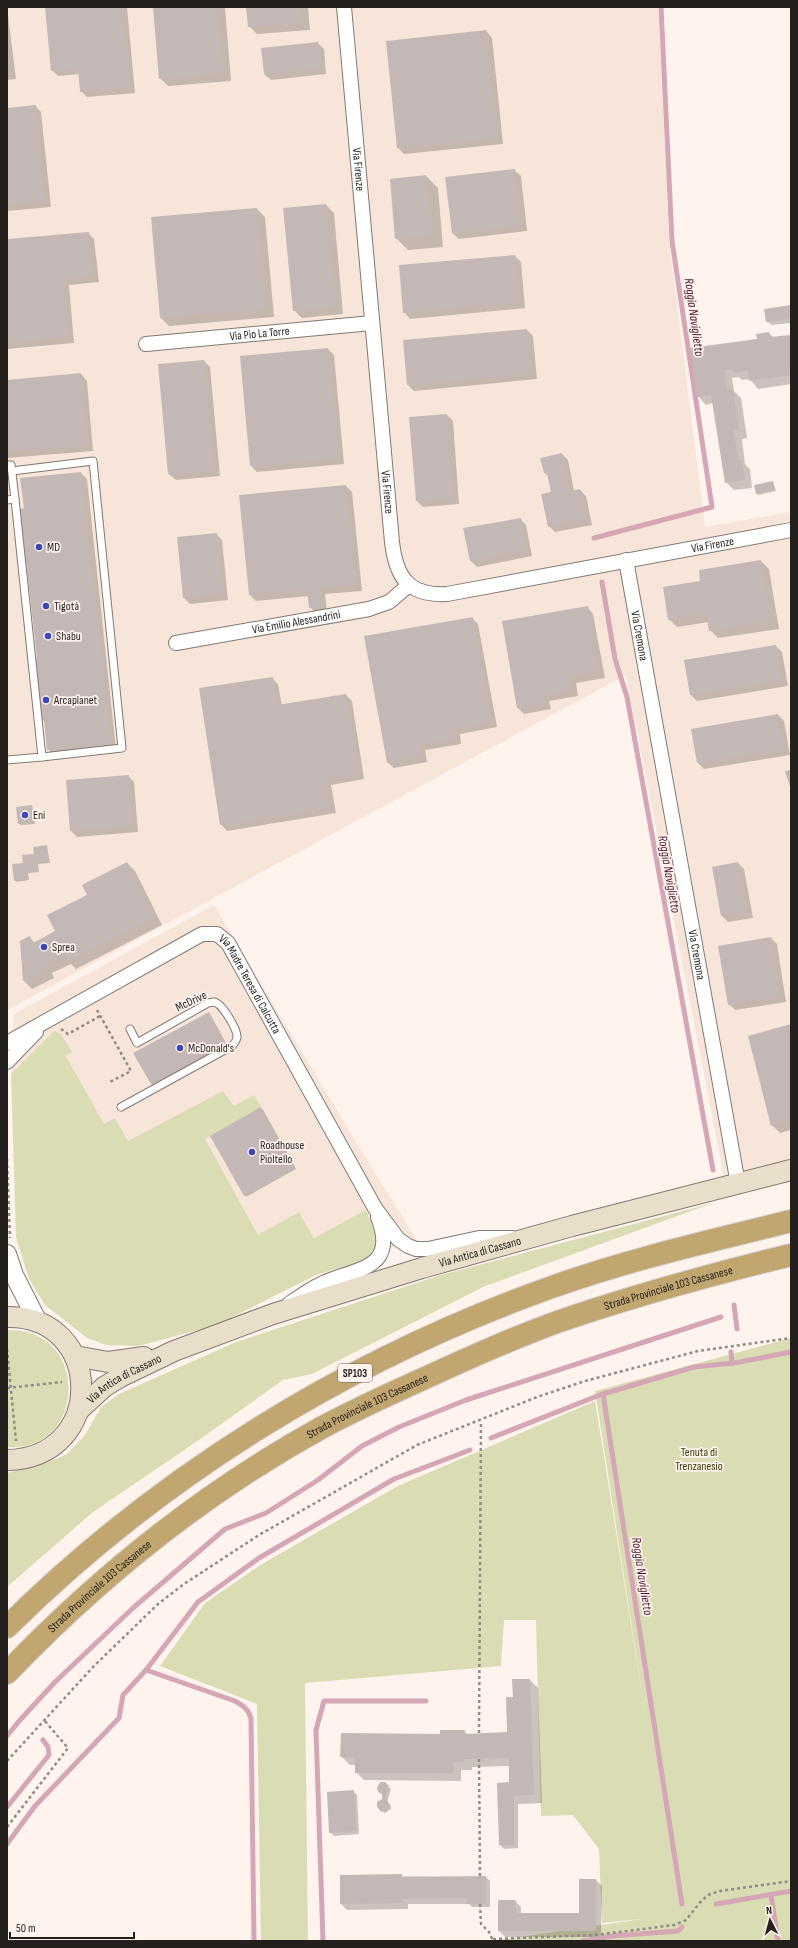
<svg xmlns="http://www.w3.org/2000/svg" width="798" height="1948" font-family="'Sofia Sans Condensed',sans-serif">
  <rect width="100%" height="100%" fill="#fef3ed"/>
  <!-- built -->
  <g fill="#f7e5da">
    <polygon points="7,7 658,7 669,241 705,527 791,512 791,1181 728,1197 626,675 7,1010"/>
    <polygon points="214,905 359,1147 418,1242 371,1252 285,1262 11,1082 14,1014"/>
  </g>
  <!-- green -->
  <g fill="#daddb3">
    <polygon points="54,1031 61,1034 72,1052 66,1056 104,1124 115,1118 128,1141 223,1091 234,1106 254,1095 261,1107 205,1139 258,1235 299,1212 314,1238 366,1210 376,1237 376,1244 370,1256 363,1261 316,1275 219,1324 139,1346 106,1345 87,1338 45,1305 29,1279 16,1237 11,1074"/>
    <polygon points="713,1203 483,1287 312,1374 283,1380 196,1442 93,1512 7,1587 7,1473 51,1461 67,1454 85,1435 101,1407 119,1394 236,1342 441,1275"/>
    <path d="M7 1330C90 1327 88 1452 7 1447Z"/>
    <polygon points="791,1338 791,1941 492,1941 642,1919 602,1923 599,1849 573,1815 541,1816 536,1620 504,1620 501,1666 305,1683 308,1941 261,1941 257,1704 160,1666 205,1603 262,1564 398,1486 595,1401 648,1730 595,1391"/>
  </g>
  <!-- shadow -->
  <g fill="#0003">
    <polygon points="7,7 16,79 7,80"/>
    <polygon points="46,7 127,7 135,93 87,97 81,91 79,74 58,76 52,70"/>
    <polygon points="154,7 225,7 231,81 168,86 160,78"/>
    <polygon points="247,7 308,7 310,30 257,34 249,26"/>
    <polygon points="486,31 492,38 503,144 404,154 398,148"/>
    <polygon points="318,43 324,49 326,74 271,80 264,74"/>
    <polygon points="35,106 41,112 51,207 7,211 7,109"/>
    <polygon points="514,170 521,176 527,231 459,239 452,233"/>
    <polygon points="426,176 438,188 443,247 408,250 396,238"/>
    <polygon points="326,205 334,213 343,314 302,318 294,310"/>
    <polygon points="257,209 265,217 274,317 169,326 161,318"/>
    <polygon points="88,233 94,239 99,282 69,285 74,343 7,349 7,240"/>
    <polygon points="515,256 521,262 525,308 410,319 404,312"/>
    <polygon points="791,306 791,323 771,325 767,321"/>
    <polygon points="527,330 533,336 537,379 414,391 408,385"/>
    <polygon points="769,333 774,338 791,336 791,384 758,389 750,379 742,380 739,377 732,378 734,391 741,398 747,438 742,439 745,464 750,469 752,488 734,490 726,482 713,403 706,405 698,396 691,349 758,340"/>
    <polygon points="328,349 334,355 344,464 257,472 251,466"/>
    <polygon points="204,361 210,367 220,476 176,480 169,474 159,365"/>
    <polygon points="81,374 87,381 93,451 7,458 7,381"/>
    <polygon points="447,415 453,421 459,504 423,507 417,501"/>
    <polygon points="562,454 568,460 574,491 580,490 586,496 592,525 555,532 549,526 552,493 549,477 545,473"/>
    <polygon points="81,473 87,479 116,749 54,755 48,749 45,723 43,720 25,509"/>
    <polygon points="773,482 776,491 758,495 757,493"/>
    <polygon points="346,486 352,492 362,591 325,594 327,612 316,613 310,607 309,596 256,601 250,595"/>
    <polygon points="520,519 526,525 532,556 477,567 470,560"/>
    <polygon points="216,534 222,540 228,600 190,604 184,598"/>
    <polygon points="761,561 769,569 779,629 718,638 710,630 709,622 677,627 669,619 702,581"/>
    <polygon points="587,607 593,614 605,678 576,683 578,696 549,701 551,709 524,714 518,708 503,622"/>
    <polygon points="472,618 478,624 497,727 460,734 461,744 425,750 427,762 394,768 387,762"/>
    <polygon points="776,646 782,652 788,686 697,701 691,695 685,660"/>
    <polygon points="272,678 278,684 282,706 346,695 352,701 364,779 331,785 336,813 227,831 221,824"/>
    <polygon points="778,715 784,721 790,755 704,769 698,763"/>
    <polygon points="128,776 134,782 138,832 77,837 71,831"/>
    <polygon points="32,806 35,824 21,825 19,824"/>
    <polygon points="47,846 50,863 38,864 39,872 28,873 29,880 17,882 15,880 24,864"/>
    <polygon points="127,863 135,871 162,925 76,969 71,964 52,973 54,978 32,989 24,981 21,941 29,937 35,943 57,932 89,895"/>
    <polygon points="738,863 744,869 753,918 728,922 722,916 714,868"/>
    <polygon points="771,938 777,944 786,1002 735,1010 729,1004"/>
    <polygon points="210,1015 227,1045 153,1085 151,1084"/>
    <polygon points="791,1025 791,1130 780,1133 772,1125"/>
    <polygon points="263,1110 296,1169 246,1197 245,1195"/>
    <polygon points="530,1680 538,1688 542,1803 518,1804 518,1848 504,1849 500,1845 510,1783 510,1766 472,1767 472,1770 461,1770 461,1781 364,1780 356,1772 356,1765 350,1765 342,1757 464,1731 468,1735 508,1733 514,1698"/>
    <polygon points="385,1783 391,1789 387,1802 391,1806 391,1809 385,1813 380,1810 383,1799 383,1794 380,1793"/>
    <polygon points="353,1791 357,1795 359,1834 334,1836 330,1832"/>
    <polygon points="341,1876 486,1877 490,1881 490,1907 472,1907 469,1904 408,1904 408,1909 347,1910 341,1904"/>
    <polygon points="596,1880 602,1886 601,1937 505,1937 499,1931 515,1901 521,1907 521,1914 580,1914"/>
  </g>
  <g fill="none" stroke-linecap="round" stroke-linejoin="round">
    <!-- stream -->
    <g stroke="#d5a6b5" stroke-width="5">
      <polyline points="594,538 712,507 672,241 661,7"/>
      <polyline points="602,582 615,659 627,697 713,1170"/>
      <polyline points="734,1305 737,1329"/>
      <polyline points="731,1352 732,1363"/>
      <polyline points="729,1364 791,1352"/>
      <polyline points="491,1438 605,1393"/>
      <path d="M146 1670 235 1701C244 1706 249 1710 251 1719L254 1941"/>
      <polyline points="7,1736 20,1720 55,1682 133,1608 225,1529 266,1513 318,1480 362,1446 399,1427 466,1400 721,1317"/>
      <polyline points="7,1807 49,1755 48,1747 43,1740"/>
      <polyline points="7,1844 35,1806 119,1718 123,1695 146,1670 198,1602 259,1558 394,1479 470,1450"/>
      <polyline points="771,1895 778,1941"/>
      <polyline points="682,1904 603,1394 694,1367 732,1363"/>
      <polyline points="716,1904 791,1891"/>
      <polyline points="323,1941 316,1730 324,1701 426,1701"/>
      <polyline points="583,1941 613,1936 678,1931 682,1927"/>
    </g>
  </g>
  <!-- building -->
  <g fill="#c4b8b7">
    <polygon points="45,7 122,7 130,87 80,92 78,68 51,71"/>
    <polygon points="153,7 218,7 223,74 159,79"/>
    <polygon points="246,7 301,7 302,22 248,27"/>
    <polygon points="487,30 497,138 397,148 386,41"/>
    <polygon points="318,42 321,68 264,74 261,48"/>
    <polygon points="7,56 10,74 7,74"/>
    <polygon points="36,105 45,201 7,205 7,108"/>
    <polygon points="515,169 521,226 452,233 445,177"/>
    <polygon points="426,175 432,235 395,239 390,179"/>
    <polygon points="326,204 336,307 293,311 283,208"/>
    <polygon points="257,208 266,309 160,318 151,217"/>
    <polygon points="89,232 93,276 63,279 69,337 7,343 7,239"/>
    <polygon points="515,255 520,302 403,313 399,265"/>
    <polygon points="791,305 791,319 766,322 764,309"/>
    <polygon points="527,329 531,374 407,385 403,340"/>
    <polygon points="769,332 770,337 791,335 791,375 749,381 748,371 733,373 733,369 724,370 727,390 733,389 739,430 734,431 738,460 742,459 745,480 725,483 711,395 697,397 690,348 757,339 756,334"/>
    <polygon points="328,348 339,458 250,466 240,356"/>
    <polygon points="204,360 214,470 168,474 158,364"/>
    <polygon points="81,373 87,445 7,452 7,380"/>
    <polygon points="447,414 453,498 416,501 409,417"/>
    <polygon points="562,453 570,491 580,489 587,519 548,527 541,494 551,492 547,473 544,473 540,458"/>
    <polygon points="81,472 111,743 47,750 44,720 42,720 35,659 37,658 20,509 24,508 20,478"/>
    <polygon points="773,481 775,490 756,494 754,485"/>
    <polygon points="346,485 356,585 320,588 321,607 309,608 307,589 249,595 239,495"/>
    <polygon points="521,518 527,550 470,561 463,528"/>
    <polygon points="217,533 223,594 183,598 177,537"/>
    <polygon points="761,560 771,621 709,631 706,613 668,620 663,587 700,581 699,570"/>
    <polygon points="588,606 599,672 570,677 572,690 544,695 545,703 517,708 502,621"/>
    <polygon points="473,617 492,722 454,728 456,738 419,744 422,756 387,763 364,636"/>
    <polygon points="776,645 782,680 690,695 684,660"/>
    <polygon points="273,677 277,705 346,694 359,773 325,779 330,808 220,825 199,688"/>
    <polygon points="778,714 784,749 697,763 691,729"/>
    <polygon points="791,770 791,790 785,771"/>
    <polygon points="129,775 133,826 70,831 66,780"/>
    <polygon points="32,805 34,822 18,824 16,807"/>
    <polygon points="47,845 49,862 37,863 38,871 27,872 28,879 14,881 12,864 23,863 22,855 34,854 33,847"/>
    <polygon points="127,862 155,917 67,961 64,955 45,965 47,969 23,981 20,941 30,936 33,943 55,931 47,915 87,895 82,885"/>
    <polygon points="738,862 747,912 721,916 712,867"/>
    <polygon points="771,937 781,996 728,1005 718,946"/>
    <polygon points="209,1012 226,1043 151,1084 133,1053"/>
    <polygon points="791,1024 791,1120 771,1126 748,1036"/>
    <polygon points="261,1107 295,1167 244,1196 210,1136"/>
    <polygon points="512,1679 530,1679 534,1795 514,1796 514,1845 499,1845 497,1783 509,1782 509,1758 464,1759 464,1762 453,1762 453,1773 355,1773 355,1758 340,1757 341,1733 440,1734 440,1730 465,1730 465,1734 507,1732 506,1697 513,1697"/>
    <polygon points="380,1782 385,1782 389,1786 385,1799 388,1801 390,1806 385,1812 380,1811 377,1806 377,1802 382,1799 382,1794 378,1792 377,1788"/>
    <polygon points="354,1790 356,1831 329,1833 327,1792"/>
    <polygon points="402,1874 402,1877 486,1876 486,1904 467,1904 467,1898 402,1899 403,1903 340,1904 340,1875"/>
    <polygon points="579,1879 596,1879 596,1928 595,1931 498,1931 498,1900 516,1900 516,1913 579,1913"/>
  </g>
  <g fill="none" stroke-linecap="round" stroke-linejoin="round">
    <!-- service casing -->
    <g stroke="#827973" stroke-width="9">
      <g id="service">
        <polyline points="7,465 11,465 15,499 7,500"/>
        <polyline points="12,471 93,461 122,748 42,757"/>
        <polyline points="7,760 42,757 15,499"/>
        <path d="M121 1107 232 1046C234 1044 236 1042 237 1038 238 1030 222 1003 214 1002L208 1003 137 1043 130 1029"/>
      </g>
    </g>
    <!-- minor casing -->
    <g stroke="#827973" stroke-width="16">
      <g id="minor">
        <path id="s1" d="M344 7 392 542C396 577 408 596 447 594L791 530"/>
        <path id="s2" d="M146 344 372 323"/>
        <path id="s3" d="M626 560 738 1184"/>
        <path id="s4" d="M176 643 369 609 389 602 409 585"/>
        <path id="s5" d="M7 1043 202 934H217L228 943 375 1208 398 1239 408 1246 416 1249H428L479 1238H512"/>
        <polyline points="7,1062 36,1032"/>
        <path d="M289 1304C299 1297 310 1289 321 1284 354 1268 399 1271 378 1217"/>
      </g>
    </g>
    <!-- tertiary casing -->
    <g stroke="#827973" stroke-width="20">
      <polyline id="tertiary" points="7,1254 14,1275 38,1322"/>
    </g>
    <!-- secondary casing -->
    <g stroke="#827973" stroke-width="22">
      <g id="secondary">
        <path d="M7 1317C104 1315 108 1458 7 1460"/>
        <polyline points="75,1356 108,1362 144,1357"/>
        <path id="s6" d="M78 1411 104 1387 120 1377 174 1351 273 1314 422 1268 572 1226 791 1170"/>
      </g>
    </g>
    <!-- trunk casing -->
    <g stroke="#d3d2d2" stroke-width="24">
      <g id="trunk">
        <path d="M7 1627C160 1475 349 1359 552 1287 630 1259 711 1241 791 1221"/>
        <path id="s7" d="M7 1673C98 1578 205 1492 321 1428 351 1412 383 1397 414 1383 462 1361 510 1339 560 1321 636 1295 713 1274 791 1255"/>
      </g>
    </g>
    <!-- path -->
    <g stroke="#928b86" stroke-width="2.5" stroke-dasharray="3 3" stroke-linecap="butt">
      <polyline points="97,1010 131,1071 108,1083"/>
      <polyline points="61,1029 68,1034 100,1016"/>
      <polyline points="7,1159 10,1238"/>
      <polyline points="7,1349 16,1441"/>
      <polyline points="7,1388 62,1382"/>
      <polyline points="479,1733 481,1421"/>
      <polyline points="479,1759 480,1876"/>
      <polyline points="7,1761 93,1667 158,1604 184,1584 259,1535 417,1445 537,1397 585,1381 698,1351 791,1338"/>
      <polyline points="7,1827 68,1748 44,1720"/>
      <polyline points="480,1904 481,1924 489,1932 493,1941"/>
      <polyline points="493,1939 596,1935 674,1925 686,1920 702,1900 710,1894 720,1891 791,1881"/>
    </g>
    <!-- service -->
    <use href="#service" stroke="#fff" stroke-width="7"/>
    <!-- minor -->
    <use href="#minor" stroke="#fff" stroke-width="14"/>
    <!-- tertiary -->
    <use href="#tertiary" stroke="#fff" stroke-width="18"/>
    <!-- secondary -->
    <use href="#secondary" stroke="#e8dec9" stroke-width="20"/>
    <!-- trunk -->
    <use href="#trunk" stroke="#c2a670" stroke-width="22"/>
  </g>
  <!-- markers -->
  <g fill="#3c47ba" stroke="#fef3ed" stroke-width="1.5">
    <circle cx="39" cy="547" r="4"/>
    <circle cx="46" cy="606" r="4"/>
    <circle cx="48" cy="636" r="4"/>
    <circle cx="46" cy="700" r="4"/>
    <circle cx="25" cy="815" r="4"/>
    <circle cx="44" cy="947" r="4"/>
    <circle cx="180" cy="1048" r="4"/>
    <circle cx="252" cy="1152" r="4"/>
  </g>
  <g text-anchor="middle" stroke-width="3.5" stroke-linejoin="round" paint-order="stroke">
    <!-- shield labels -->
    <rect fill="#fef3ed" stroke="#645f5b" stroke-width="1" x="338" y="1364" width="34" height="18" rx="3"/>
    <g font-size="11" font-weight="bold" fill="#221f1c">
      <text x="355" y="1377">SP103</text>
    </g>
    <!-- street labels -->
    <g font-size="12" fill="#221f1c" stroke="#fef3ed">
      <text dy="4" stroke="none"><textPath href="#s1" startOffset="163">Via Firenze</textPath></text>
      <text dy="4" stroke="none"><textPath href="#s2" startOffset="114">Via Pio La Torre</textPath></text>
      <text dy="4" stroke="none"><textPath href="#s1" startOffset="487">Via Firenze</textPath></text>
      <text dy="4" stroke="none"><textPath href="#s1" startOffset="894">Via Firenze</textPath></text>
      <text dy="4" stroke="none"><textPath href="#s4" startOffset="122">Via Emilio Alessandrini</textPath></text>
      <text dy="4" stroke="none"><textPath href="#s3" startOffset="77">Via Cremona</textPath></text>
      <text dy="4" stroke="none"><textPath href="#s3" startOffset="401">Via Cremona</textPath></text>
      <text dy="4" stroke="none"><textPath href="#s5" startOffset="299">Via Madre Teresa di Calcutta</textPath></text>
      <text transform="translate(191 1001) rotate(-25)" y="4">McDrive</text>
      <text dy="4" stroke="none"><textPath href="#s6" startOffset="436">Via Antica di Cassano</textPath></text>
      <text dy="4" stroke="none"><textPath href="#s7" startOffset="775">Strada Provinciale 103 Cassanese</textPath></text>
      <text dy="4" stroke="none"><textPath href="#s6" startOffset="57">Via Antica di Cassano</textPath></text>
      <text dy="4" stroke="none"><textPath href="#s7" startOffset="451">Strada Provinciale 103 Cassanese</textPath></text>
      <text dy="4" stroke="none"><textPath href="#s7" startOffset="127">Strada Provinciale 103 Cassanese</textPath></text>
    </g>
    <!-- poi labels -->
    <g font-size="12" fill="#221f1c" stroke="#fef3ed" text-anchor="start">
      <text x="47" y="551">MD</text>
      <text x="54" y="610">Tigotà</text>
      <text x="56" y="640">Shabu</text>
      <text x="54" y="704">Arcaplanet</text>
      <text x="33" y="819">Eni</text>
      <text x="52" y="951">Sprea</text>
      <text x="188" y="1052">McDonald's</text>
      <text x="260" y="1149">Roadhouse<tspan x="260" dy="14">Pioltello</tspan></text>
    </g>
    <!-- park labels -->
    <g font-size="12" fill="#383902" stroke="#fef3ed">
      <text x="699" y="1456">Tenuta di<tspan x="699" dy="14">Trenzanesio</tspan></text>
    </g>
    <!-- water labels -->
    <g font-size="13" font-style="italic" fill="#4b122b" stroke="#fef3ed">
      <text transform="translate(695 317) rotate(82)" y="5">Roggia Naviglietto</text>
      <text transform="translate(670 874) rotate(80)" y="5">Roggia Naviglietto</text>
      <text transform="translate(643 1576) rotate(81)" y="5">Roggia Naviglietto</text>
    </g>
  </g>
  <!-- border -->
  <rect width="798" height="1948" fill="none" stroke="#221f1c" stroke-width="16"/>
  <!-- north arrow -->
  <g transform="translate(770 1920) rotate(354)" stroke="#fef3ed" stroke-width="3" paint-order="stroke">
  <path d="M0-3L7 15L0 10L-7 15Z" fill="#221f1c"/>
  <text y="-6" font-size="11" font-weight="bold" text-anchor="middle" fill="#221f1c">N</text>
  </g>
  <!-- scale -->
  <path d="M10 1932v6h124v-6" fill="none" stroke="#221f1c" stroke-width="2"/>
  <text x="16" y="1932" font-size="12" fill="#221f1c" stroke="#fef3ed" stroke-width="3" paint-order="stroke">50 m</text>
</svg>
